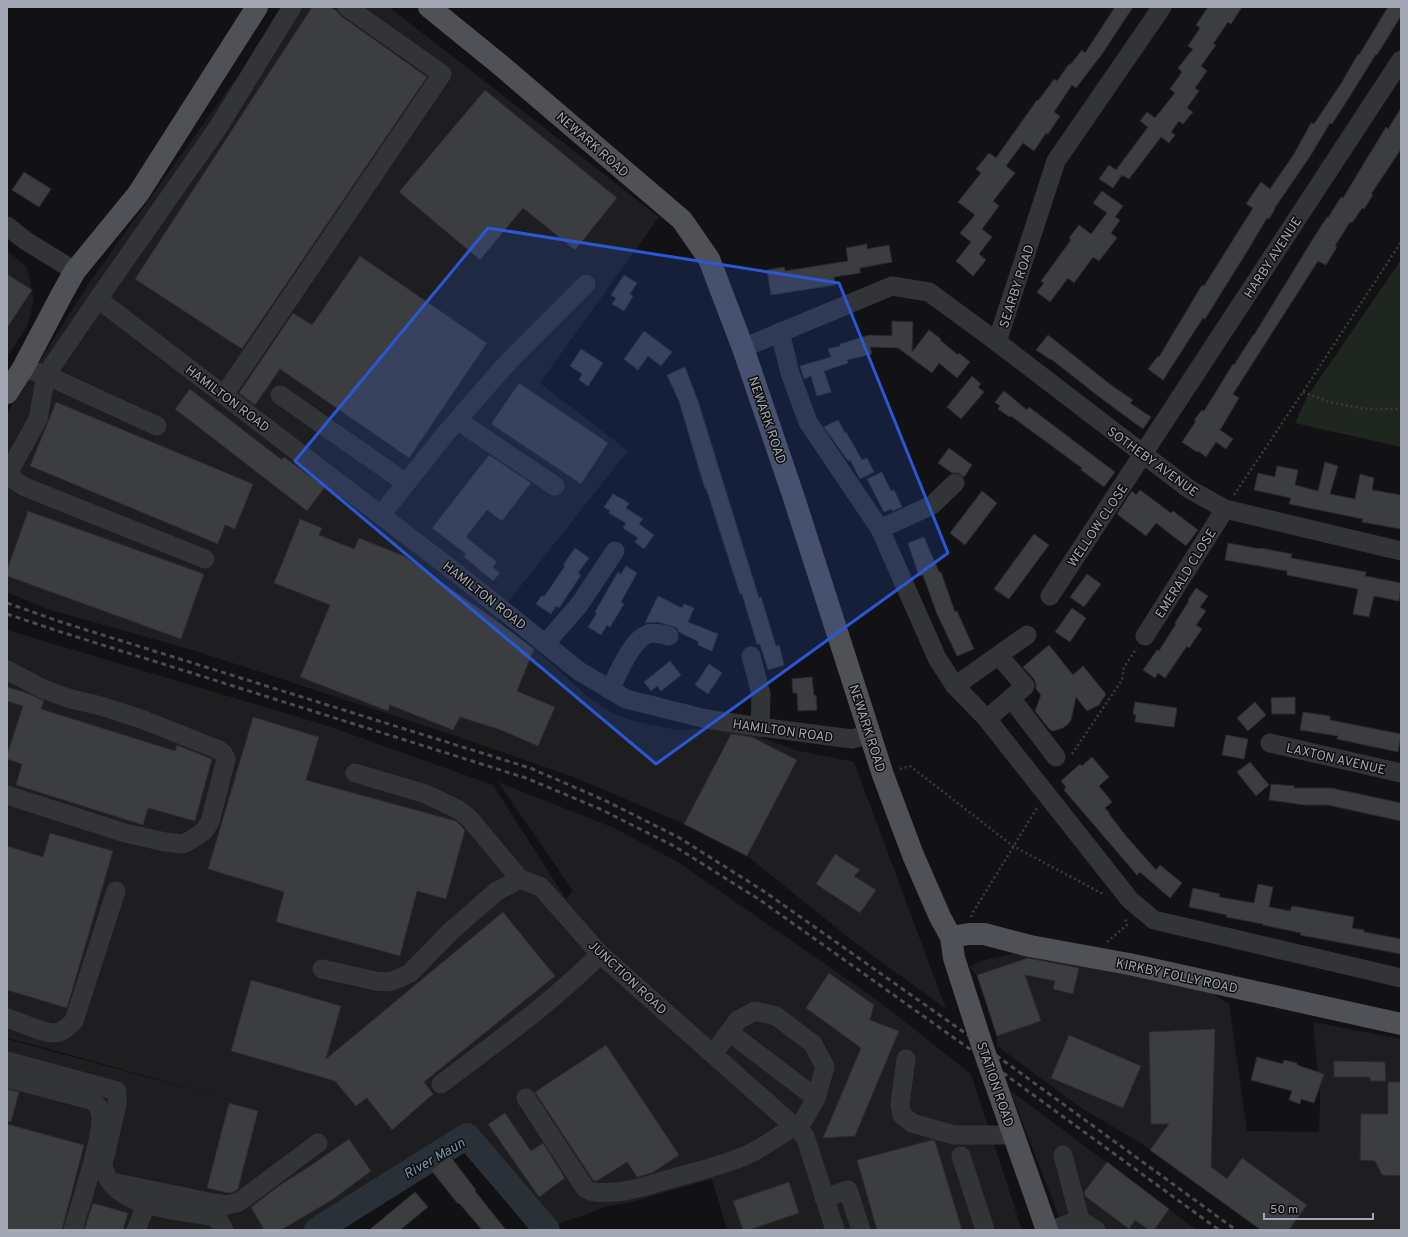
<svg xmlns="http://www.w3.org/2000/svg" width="1408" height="1237" font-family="Overpass,sans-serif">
  <rect width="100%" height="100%" fill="#121214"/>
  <!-- built -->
  <g fill="#1e1e20">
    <polygon points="283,7 389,7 659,217 540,383 628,451 508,602 497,621 535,649 587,696 614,714 634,721 677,730 734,727 795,750 854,762 946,1009 853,941 747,856 684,824 576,778 456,736 199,652 47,609 7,592 7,413 89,283 271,30"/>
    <polygon points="7,251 27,267 34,301 27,326 7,357"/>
    <polygon points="7,630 328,726 493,785 566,899 573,891 498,782 612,827 678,862 877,1000 971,1074 1022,1230 727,1230 712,1179 628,1203 609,1206 550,1227 463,1123 423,1153 314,1230 7,1230 7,1039 246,1104 53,1050 7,1038"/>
    <polygon points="1017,953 1208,991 1229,1004 1247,1131 1319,1132 1320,1096 1313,1022 1401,1039 1401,1230 1261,1230 1198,1185 1139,1142 1078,1106 997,1046 997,1036 977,975 969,967 984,960"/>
    <polygon points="1010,1090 1169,1209 1197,1230 1064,1230"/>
  </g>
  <!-- green -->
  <polygon fill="#1e261f" points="1401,260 1401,447 1295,423 1306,399 1311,391"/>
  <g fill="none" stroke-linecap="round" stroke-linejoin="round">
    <!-- river -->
    <polyline stroke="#293037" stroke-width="26" points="317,1230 467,1136 547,1230"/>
  </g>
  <!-- building -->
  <g fill="#3c3d41" stroke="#2c2c2f">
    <polygon points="312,7 330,7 337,11 341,16 427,77 242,349 135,279"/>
    <polygon points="1115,7 1133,7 1102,54 1076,88 1072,85 1054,112 1060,116 1048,134 1046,133 1034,151 1023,143 1006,166 1015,173 993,201 999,206 982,229 992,237 979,254 986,260 973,276 956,261 971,242 960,233 975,215 958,202 981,173 976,169 989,153 996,158 1037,100 1038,101 1054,79 1057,81 1069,64 1070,65 1082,50 1085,53"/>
    <polygon points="1208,7 1242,7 1231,24 1228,22 1213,44 1216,45 1201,66 1207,71 1195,88 1199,91 1187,108 1193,112 1183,124 1179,121 1171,132 1175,135 1169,143 1161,137 1129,179 1122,175 1113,188 1099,179 1109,165 1116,170 1148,127 1140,121 1147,112 1155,118 1175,93 1170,89 1182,72 1178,68 1193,49 1188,46 1200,28 1196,25"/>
    <polygon points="1388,7 1401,7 1401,16 1377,55 1376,54 1350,96 1332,124 1330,123 1309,158 1274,209 1275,209 1269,219 1267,218 1248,250 1205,319 1203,318 1163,380 1148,369 1158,356 1159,357 1202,285 1204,286 1253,208 1246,204 1261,182 1270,189 1294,154 1311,123 1314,124 1342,82 1358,54 1359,55"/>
    <polygon points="485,90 617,198 575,250 523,208 480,260 399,192"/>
    <polygon points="1401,108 1401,149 1371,194 1373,195 1364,209 1362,208 1352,223 1350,222 1335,246 1337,247 1326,265 1318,261 1233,394 1239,398 1220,430 1233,439 1226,449 1216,442 1206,457 1198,451 1197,452 1182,442 1196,421 1194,420 1202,410 1204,411 1233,364 1234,365 1253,335 1254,335 1316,234 1327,217 1328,218 1341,197 1343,198 1386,127 1388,129"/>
    <polygon points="24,172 51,189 39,207 12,190"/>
    <polygon points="1102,191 1123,206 1115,217 1120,220 1111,233 1117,238 1099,261 1093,257 1074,283 1068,278 1050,302 1037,292 1044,283 1041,281 1071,240 1069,238 1079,225 1091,234 1107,213 1093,203"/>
    <polygon points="867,244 867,249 889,245 892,262 860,268 860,273 834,277 835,285 771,295 767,270 784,267 785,271 848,261 846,248"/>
    <polygon points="360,256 487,343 409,458 280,369 255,405 239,393 293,313 312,325"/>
    <polygon points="7,274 32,290 7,328"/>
    <polygon points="624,275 637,283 630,294 633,296 624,311 612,304 616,298 611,295"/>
    <polygon points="892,321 913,322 912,352 929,330 941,339 940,340 958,355 959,353 970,362 957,378 939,363 932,373 898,348 870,347 872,354 847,360 848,363 824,371 831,392 817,396 811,376 804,379 800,366 831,357 828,349 840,346 840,344 869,335 892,336"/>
    <polygon points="644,331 672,352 661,366 648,356 638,370 624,359"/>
    <polygon points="1048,335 1111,385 1133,400 1130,403 1151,417 1143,429 1102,399 1051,359 1051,360 1036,350"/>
    <polygon points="581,349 603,363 588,386 579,380 582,374 570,366"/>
    <polygon points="685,367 698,401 759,598 761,597 776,646 779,645 784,665 768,670 760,644 757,644 742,594 740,594 706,488 705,489 679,401 667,375"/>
    <polygon points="972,376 981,384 978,387 984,392 961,419 947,407"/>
    <polygon points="519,383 608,443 581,484 491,424"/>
    <polygon points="190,389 282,460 284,457 325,487 307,511 175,409"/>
    <polygon points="1004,391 1027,410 1029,407 1115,472 1104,487 1081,470 1082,468 1011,416 1010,417 998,409 1000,406 995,402"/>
    <polygon points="56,402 253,484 235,529 225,525 218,544 30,466"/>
    <polygon points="838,420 845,433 846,432 862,460 867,458 874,472 860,479 850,460 848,461 824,427"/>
    <polygon points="949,448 972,465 964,477 958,473 952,473 938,463"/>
    <polygon points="489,455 531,483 502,521 487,510 466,537 497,562 493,567 500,573 493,581 463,556 466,554 432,528"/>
    <polygon points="1325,462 1338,466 1330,494 1355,499 1360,474 1374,478 1372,490 1401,495 1401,529 1362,522 1363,519 1289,504 1291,498 1254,490 1258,473 1275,477 1277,466 1298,470 1295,485 1318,491"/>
    <polygon points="882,472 891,491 894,490 902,507 892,511 891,509 884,512 867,479"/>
    <polygon points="1140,490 1171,513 1173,511 1198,530 1186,546 1156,523 1146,536 1117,514 1132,491 1136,495"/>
    <polygon points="982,491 997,503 965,545 950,533"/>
    <polygon points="613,494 629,503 626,508 643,519 639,524 654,535 644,549 635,542 638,538 623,528 626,523 609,513 610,511 604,507"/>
    <polygon points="28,511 204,574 181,639 7,576 7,570"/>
    <polygon points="300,519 322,528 319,535 354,549 359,538 404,556 497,621 534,649 517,691 555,707 538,746 501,730 460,717 453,730 390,705 388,711 300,677 330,605 274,583"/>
    <polygon points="1034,534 1049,545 1009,599 994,589"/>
    <polygon points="924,537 939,572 941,572 955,612 957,611 974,649 957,656 937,614 923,575 919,576 908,543"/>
    <polygon points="1228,543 1260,549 1260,548 1292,554 1291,558 1366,572 1365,576 1401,583 1399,601 1374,596 1369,617 1353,614 1358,589 1287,575 1287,571 1225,560"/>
    <polygon points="575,548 589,558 578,573 581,575 559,608 556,606 551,614 536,604 542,595 544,597 565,566 563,565"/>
    <polygon points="626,566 637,573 621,602 624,604 610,627 607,625 601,635 588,627 597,613 595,612 618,572 621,574"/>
    <polygon points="1087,574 1101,584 1084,607 1070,597"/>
    <polygon points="1196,588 1208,596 1200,607 1206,611 1196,625 1202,629 1189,648 1187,646 1165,678 1158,673 1155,678 1143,670 1157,650 1159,651 1176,624 1175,623 1189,601 1188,600"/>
    <polygon points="658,596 682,608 684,604 694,608 688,622 718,634 712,651 698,645 699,642 679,632 677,628 672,626 657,622 645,623"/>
    <polygon points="1072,608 1086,618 1070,642 1055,632"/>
    <polygon points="1049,645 1073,675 1083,666 1106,694 1099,705 1087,711 1076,697 1071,720 1068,724 1063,728 1053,731 1050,730 1035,711 1041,695 1036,689 1036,684 1034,679 1023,667"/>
    <polygon points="670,661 681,675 661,691 657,686 651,691 644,682"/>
    <polygon points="709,664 722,673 708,694 695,685"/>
    <polygon points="812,677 814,696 816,695 817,710 798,711 797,693 793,693 792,679"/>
    <polygon points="7,687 27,693 44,701 41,709 175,751 177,745 212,759 195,821 148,808 143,825 16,785 22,764 7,759 7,755 23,706 7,701"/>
    <polygon points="1295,697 1295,714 1272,714 1271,698"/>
    <polygon points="1135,702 1177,708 1174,727 1135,722 1136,715 1133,714"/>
    <polygon points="1255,702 1266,715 1248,731 1237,718"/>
    <polygon points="1303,712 1330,716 1330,720 1401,734 1398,752 1337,739 1338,736 1300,730"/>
    <polygon points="253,717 319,737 306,780 456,821 465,830 446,899 417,891 400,956 276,922 284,892 208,869"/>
    <polygon points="731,734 752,737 797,760 747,856 684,824"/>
    <polygon points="1226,735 1248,739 1244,759 1222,755"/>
    <polygon points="1092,757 1109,777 1099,786 1112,802 1105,808 1110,814 1109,814 1126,836 1156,870 1160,865 1182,883 1170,898 1140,872 1137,875 1064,790 1066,787 1061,781 1080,764 1082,766"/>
    <polygon points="1250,762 1269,785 1256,796 1237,772"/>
    <polygon points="1271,784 1294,786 1294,788 1331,788 1401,803 1401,821 1328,805 1305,805 1269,800"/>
    <polygon points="50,833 113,851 67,1008 7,990 7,846 43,857"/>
    <polygon points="835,854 860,870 854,876 876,890 860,913 816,884"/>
    <polygon points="1258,884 1273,887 1269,907 1290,911 1292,906 1354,917 1352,928 1364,930 1364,932 1401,939 1401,954 1300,935 1301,933 1263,925 1263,924 1226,917 1227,915 1189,907 1193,888 1220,894 1219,897 1254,903"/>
    <polygon points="503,912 555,976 424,1082 433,1094 392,1130 367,1098 356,1106 335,1081 231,1051 251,980 341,1006 326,1059"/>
    <polygon points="1028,958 1079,968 1073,994 1053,989 1055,981 1025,975 1041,1021 997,1036 977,975"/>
    <polygon points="829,973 874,1005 870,1020 899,1031 855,1136 823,1138 861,1048 806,1008"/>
    <polygon points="1215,1029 1211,1167 1227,1179 1242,1158 1307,1205 1289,1230 1261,1230 1150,1150 1169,1124 1151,1124 1149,1032"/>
    <polygon points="1069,1035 1141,1066 1123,1108 1051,1078"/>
    <polygon points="606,1045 679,1155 652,1173 637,1177 627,1162 597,1181 593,1180 535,1092"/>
    <polygon points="1257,1057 1283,1064 1284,1060 1297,1063 1297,1065 1324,1074 1314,1103 1301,1099 1300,1104 1289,1100 1292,1091 1251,1080"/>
    <polygon points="1334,1061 1385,1062 1386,1081 1370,1081 1370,1077 1334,1077"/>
    <polygon points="1388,1082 1401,1082 1401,1176 1382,1175 1375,1161 1360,1160 1361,1114 1388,1114"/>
    <polygon points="7,1089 19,1092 11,1122 7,1121"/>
    <polygon points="229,1103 258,1111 238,1189 234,1192 228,1193 207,1188"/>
    <polygon points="505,1113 531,1151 543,1143 565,1178 539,1197 488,1124"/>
    <polygon points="7,1124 84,1145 62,1230 7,1230"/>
    <polygon points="349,1139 371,1171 332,1200 281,1230 264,1230 251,1207 283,1183 310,1166"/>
    <polygon points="932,1140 935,1141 962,1230 877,1230 857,1160"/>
    <polygon points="450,1156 476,1190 475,1191 506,1230 482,1230 459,1203 458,1204 431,1170"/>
    <polygon points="1107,1162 1169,1209 1154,1230 1149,1230 1135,1220 1129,1229 1085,1196 1084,1192"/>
    <polygon points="789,1182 799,1213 749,1230 743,1230 733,1201"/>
    <polygon points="415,1192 428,1207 400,1230 369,1230"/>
    <polygon points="93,1203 128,1213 123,1230 84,1230"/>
  </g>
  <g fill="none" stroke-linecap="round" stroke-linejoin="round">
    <!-- path -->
    <g stroke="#393b3f" stroke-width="2.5" stroke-dasharray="2 3" stroke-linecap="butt">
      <polyline points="1303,392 1329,402 1365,409 1401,409"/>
      <polyline points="1234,495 1303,392 1401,242"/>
      <polyline points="1072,754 1122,680 1124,667 1137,648"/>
      <polyline points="900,769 910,766 1013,846 1103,894"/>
      <polyline points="971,917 972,914 1037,808"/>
      <polyline points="1107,942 1127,925 1125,918"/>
    </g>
    <!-- minor -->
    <g stroke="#333438" stroke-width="19">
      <polyline points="7,226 26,241 75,271"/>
      <polyline points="98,299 219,126 292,7"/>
      <polyline points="780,332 790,373 808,422 880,529 937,658 955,686 987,719 1130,900 1154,920 1401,978"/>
      <polyline points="997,342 1056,161 1162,7"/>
      <polyline points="743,348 892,286 929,292 997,342 1189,489 1225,509 1401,551"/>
      <polyline points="23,368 46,375 98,299 459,575 579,671 626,699 706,719 760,727 852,739 871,734"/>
      <polyline points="224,395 442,74 347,7"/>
      <polyline points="280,395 406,483"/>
      <polyline points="457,420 555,486"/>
      <polyline points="157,426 46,375 38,419 10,470 12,479 25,487 205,559"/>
      <polyline points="381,515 446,433 509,361 586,284"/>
      <polyline points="880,529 932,505 955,483"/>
      <polyline points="1050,596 1401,60"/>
      <polyline points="1145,636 1225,509"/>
      <polyline points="545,644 579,605 615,551"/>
      <polyline points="751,656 761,694 760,727"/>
      <polyline points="7,670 43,689 71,699 101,706 141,719 217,749 223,753 226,759 210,822 204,831 194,838 183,844 165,842 125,833 7,795"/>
      <polyline points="955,686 1027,635"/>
      <path d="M610 690C618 674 631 640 648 634 655 632 663 634 669 636"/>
      <polyline points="1011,698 1056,757"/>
      <polyline points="987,719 1025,686 999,656"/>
      <polyline points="1270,743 1401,773"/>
      <polyline points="355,773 426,794 459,810 470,819 520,879"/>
      <polyline points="322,969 376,981 388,982 400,978 410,973 451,931 497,891 520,879 541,887 600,954 805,1136 835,1230"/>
      <path d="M7 1018C18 1021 45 1034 55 1033 63 1032 69 1026 74 1021L116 891"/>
      <polyline points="729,1032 816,1098"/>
      <polyline points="713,1054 738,1020 755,1011 776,1016 813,1044 825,1067 816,1098 798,1130"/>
      <polyline points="906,1059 900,1104 902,1115 912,1123 954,1135 1013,1135"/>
      <path d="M7 1061 117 1091V1105L103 1164C109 1208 177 1210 211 1216L219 1221 224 1230"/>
      <path d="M7 1078 91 1100C95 1103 99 1106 100 1112 106 1131 79 1207 73 1230"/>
      <path d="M441 1084C495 1043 552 1003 600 954"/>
      <path d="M526 1098 585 1188C593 1194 604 1193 614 1192 635 1191 654 1183 674 1178 698 1171 724 1165 747 1155 764 1147 779 1136 794 1126"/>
      <polyline points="1063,1155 1080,1220 1096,1230"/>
      <polyline points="961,1156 985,1230"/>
      <polyline points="112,1182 214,1203 227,1205 239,1202 318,1143"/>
      <polyline points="824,1198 848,1190 861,1230"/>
      <polyline points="136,1230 146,1205"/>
      <polyline points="1051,1230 1080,1220"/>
    </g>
    <!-- major -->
    <g stroke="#4f5157" stroke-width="22">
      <polyline points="429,7 498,63 682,220 709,259 743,348 794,498 883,775 913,855 940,917 951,937 954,958 982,1045 1047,1230"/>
      <polyline points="7,393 23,368 62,294 75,271 138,194 257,7"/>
      <polyline points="951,937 969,934 984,934 1030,946 1129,964 1401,1024"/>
    </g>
    <!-- rail -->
    <g stroke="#4a4c51" stroke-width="3" stroke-dasharray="5 4" stroke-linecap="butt">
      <polyline points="7,603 61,622 530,768 604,800 678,837 765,892 982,1045 1236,1230"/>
      <polyline points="7,614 58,631 526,778 600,809 674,846 760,900 988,1062 1219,1230"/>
    </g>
  </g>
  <!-- marked area -->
  <path fill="#2a57d4" fill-opacity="0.2" stroke="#2a57d4" stroke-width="3" stroke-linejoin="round" d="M488 228 839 283 948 553 656 764 295 461Z"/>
  <g text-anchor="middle" stroke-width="3" stroke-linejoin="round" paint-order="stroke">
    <!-- street labels -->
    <g font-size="13" fill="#a4a8b4" stroke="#0d0d0e">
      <text transform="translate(593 144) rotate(41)" y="5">NEWARK ROAD</text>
      <text transform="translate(1272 257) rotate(-57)" y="5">HARBY AVENUE</text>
      <text transform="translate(1016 286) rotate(-72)" y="5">SEARBY ROAD</text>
      <text transform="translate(228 398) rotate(37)" y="5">HAMILTON ROAD</text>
      <text transform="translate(768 420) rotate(71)" y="5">NEWARK ROAD</text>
      <text transform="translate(1153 461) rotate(36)" y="5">SOTHEBY AVENUE</text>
      <text transform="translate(1097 525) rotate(-56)" y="5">WELLOW CLOSE</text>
      <text transform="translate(1185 573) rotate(-58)" y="5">EMERALD CLOSE</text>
      <text transform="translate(485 595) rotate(38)" y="5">HAMILTON ROAD</text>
      <text transform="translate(868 728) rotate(72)" y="5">NEWARK ROAD</text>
      <text transform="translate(783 730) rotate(8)" y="5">HAMILTON ROAD</text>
      <text transform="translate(1336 758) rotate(13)" y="5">LAXTON AVENUE</text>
      <text transform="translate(1177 975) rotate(12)" y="5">KIRKBY FOLLY ROAD</text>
      <text transform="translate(628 977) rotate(43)" y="5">JUNCTION ROAD</text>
      <text transform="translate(996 1084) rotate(71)" y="5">STATION ROAD</text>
    </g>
    <!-- water labels -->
    <g font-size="14" font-style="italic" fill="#7b95ae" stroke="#0d0d0e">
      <text transform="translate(434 1158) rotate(-30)" y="5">River Maun</text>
    </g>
  </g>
  <!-- border -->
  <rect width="1408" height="1237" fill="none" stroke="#a4a8b4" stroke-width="16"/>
  <!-- scale -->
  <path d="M1264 1213v6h109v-6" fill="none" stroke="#a4a8b4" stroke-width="2"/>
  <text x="1270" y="1213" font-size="12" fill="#a4a8b4" stroke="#0d0d0e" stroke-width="3" paint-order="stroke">50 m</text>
</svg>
